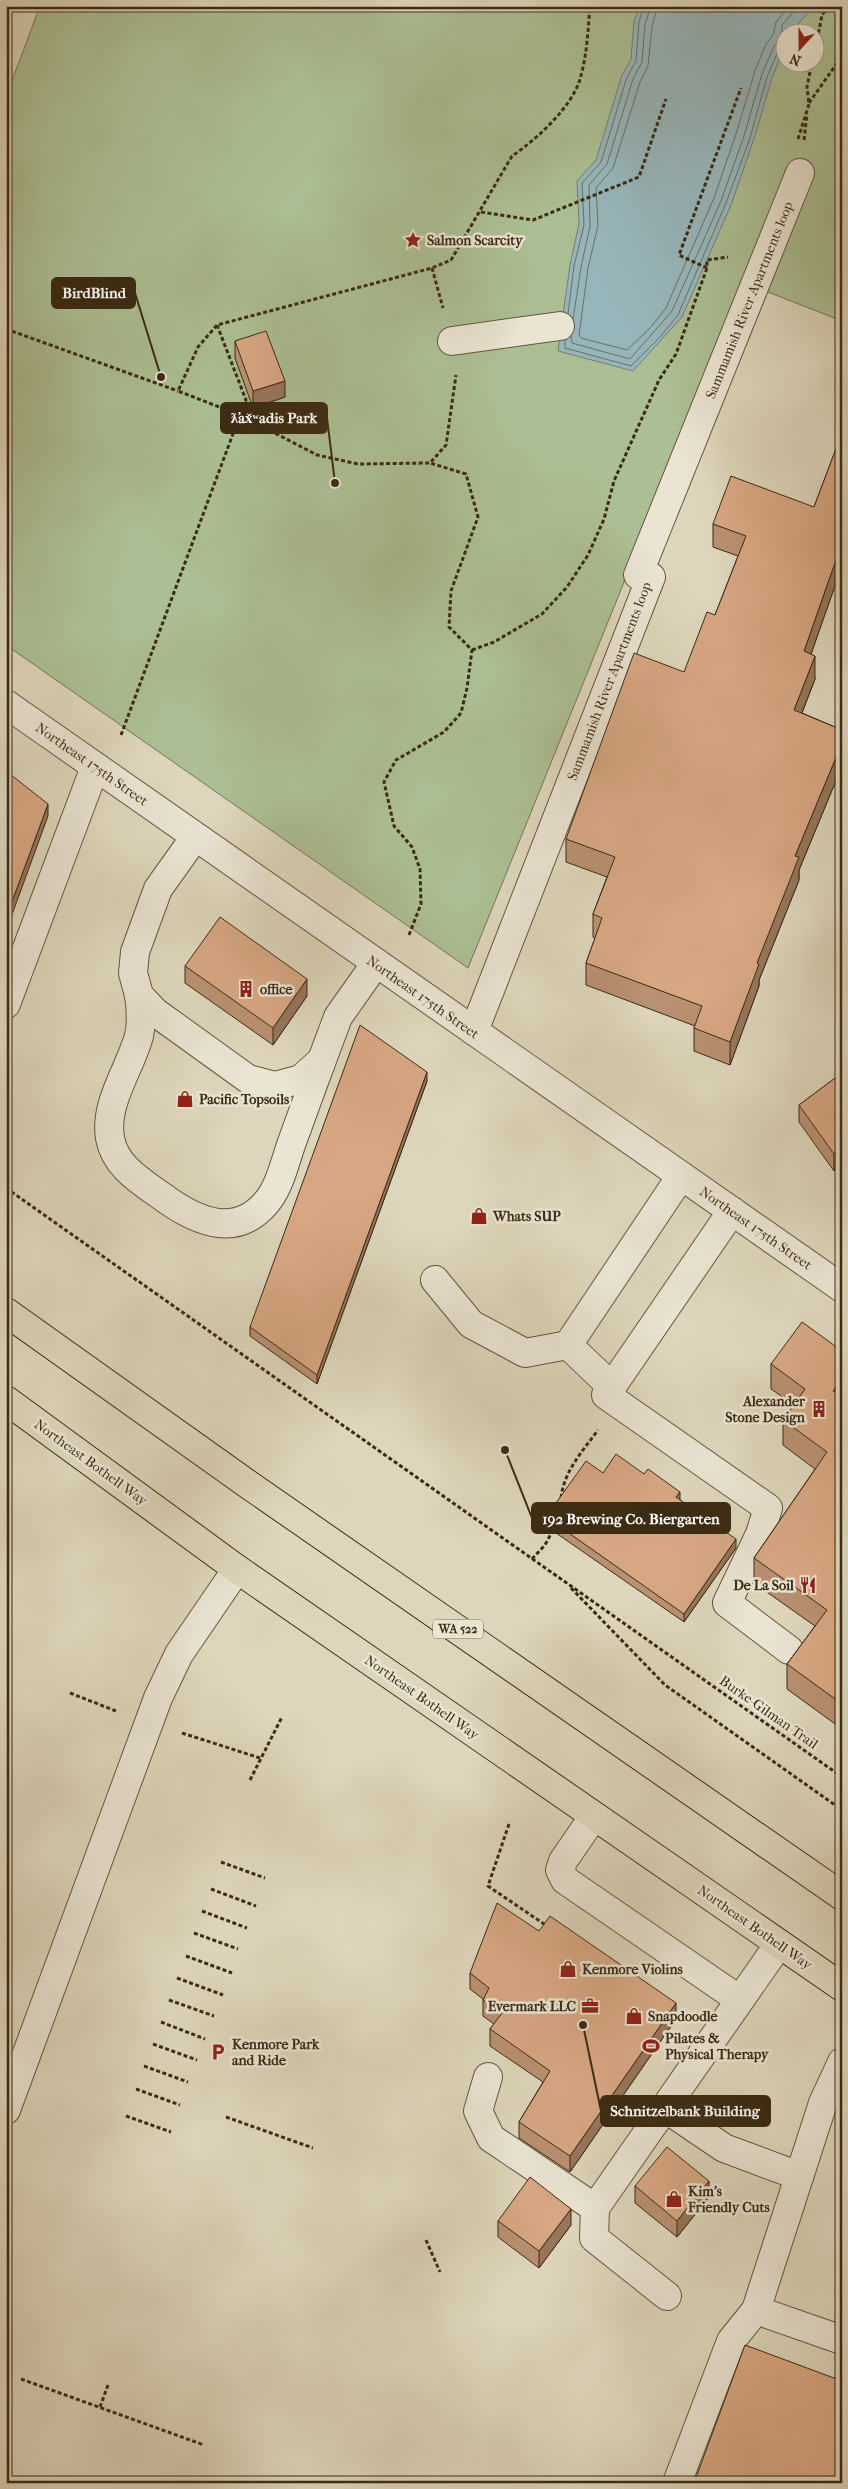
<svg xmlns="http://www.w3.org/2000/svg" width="848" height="2489" font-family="'IM FELL French Canon',serif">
  <rect width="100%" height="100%" fill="#ded6bc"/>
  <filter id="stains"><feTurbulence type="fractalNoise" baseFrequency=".004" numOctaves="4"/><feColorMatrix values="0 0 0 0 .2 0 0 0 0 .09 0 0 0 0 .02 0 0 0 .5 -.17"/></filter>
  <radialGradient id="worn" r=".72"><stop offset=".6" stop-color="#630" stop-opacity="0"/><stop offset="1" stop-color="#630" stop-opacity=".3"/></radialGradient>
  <!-- green -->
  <path fill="#acbf94" stroke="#747554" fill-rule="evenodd" d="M40 6H842V321L745 283 468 968 6 645V97ZM786 32H816V62H786Z"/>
  <!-- water -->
  <polygon fill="#97b6bb" stroke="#727e78" points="640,6 814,6 791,32 786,32 785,46 772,78 754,139 731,205 682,317 633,371 558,351 570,265 579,224 577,181 596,160 622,75 631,59 634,21"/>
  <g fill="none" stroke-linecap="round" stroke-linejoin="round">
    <!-- shore -->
    <g stroke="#697067" stroke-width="1">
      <polyline points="658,6 652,26 648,66 640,82 613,168 596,188 598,226 588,268 579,335 581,338 627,350 650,328 666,308 714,198 736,134 755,71 766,44 773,35 776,22 789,6"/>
      <polyline points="568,314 574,266 584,225 582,183 601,162 627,77 636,61 639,22 644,6"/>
      <polyline points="573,320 581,267 590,226 589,185 607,164 633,79 642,62 645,24 651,6"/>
      <polyline points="571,335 572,343 630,359 672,311 721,201 744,136 762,74 774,46 782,39 782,25 799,6"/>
      <polyline points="565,340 565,348 631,366 660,337 678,315 726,203 750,138 767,77 779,49 786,46"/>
    </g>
    <!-- minor casing -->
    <g stroke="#64563d" stroke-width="30">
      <g id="minor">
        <polyline points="452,341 560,326"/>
        <polyline points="6,704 842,1288"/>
        <polyline points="195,837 158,889 135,952 133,973 139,995 155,1012 248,1079 275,1086 301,1079 322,1060 338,1017 376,963"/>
        <path d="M139 995C141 1009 142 1023 139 1036 130 1069 104 1103 110 1138 115 1168 144 1183 167 1200 197 1221 235 1238 265 1204 280 1188 285 1161 292 1142 302 1115 311 1089 321 1063"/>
        <polyline points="6,1004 95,767"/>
        <polyline points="474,1031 651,577 638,575 800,173"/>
        <polyline points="732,1211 606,1395 768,1508 760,1534 727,1603 789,1650"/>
        <polyline points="435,1280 471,1324 525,1353 568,1345"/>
        <polyline points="612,1387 568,1345 681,1176"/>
        <polyline points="594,1816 563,1861 560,1870 565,1880 740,2000"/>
        <polyline points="842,2062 823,2103 756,2310 842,2340"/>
        <polyline points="488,2077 478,2111 491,2138 595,2208 594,2238 667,2296"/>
        <polyline points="665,2108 724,2148 799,2176"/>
        <polyline points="6,2110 158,1698 179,1654 237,1569"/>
        <polyline points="595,2208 779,1944"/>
        <polyline points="677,2483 731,2341 756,2310"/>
      </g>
    </g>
    <!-- major casing -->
    <g stroke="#3b2b13" stroke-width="30">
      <g id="major">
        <polyline points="6,1312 249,1485 842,1896"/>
        <polyline points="6,1400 237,1569 842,1987"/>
      </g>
    </g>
    <!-- path -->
    <g stroke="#3b2b13" stroke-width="3" stroke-dasharray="4 2.5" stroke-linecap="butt">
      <polyline points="840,6 842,8"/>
      <polyline points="816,46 822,15 829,6"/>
      <polyline points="809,103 842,56"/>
      <polyline points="798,139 809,104 807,87 812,62"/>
      <polyline points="804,140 807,114"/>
      <polyline points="481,212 533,220 639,177 666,99"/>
      <polyline points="432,268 443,308"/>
      <polyline points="707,268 679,255 741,88"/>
      <polyline points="217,325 246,400 240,415 317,455 358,464 430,463 446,445 456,375"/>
      <polyline points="6,329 178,391"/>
      <polyline points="472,650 494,642 542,614 567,587 588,555 604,519 614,481 659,380 676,354 707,268 707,260 728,257"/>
      <path d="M121 735 240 415 178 391 198 347 217 325 432 268 451 260 512 156C536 140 572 107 580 79 587 56 588 30 590 6"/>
      <polyline points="409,935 421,904 420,869 412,847 394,826 384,782 396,760 444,732 461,713 467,688 472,650 449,627 451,591 478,517 466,474 430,463"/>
      <polyline points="6,1188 842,1777"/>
      <path d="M561 1498C564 1471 582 1452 598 1430"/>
      <polyline points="532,1559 545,1545 554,1528"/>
      <polyline points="571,1588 665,1685 842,1810"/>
      <polyline points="70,1693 116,1711"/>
      <polyline points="182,1733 260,1758"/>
      <polyline points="250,1780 282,1717"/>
      <polyline points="509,1824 488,1886 547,1926"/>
      <polyline points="221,1862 265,1878"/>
      <polyline points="211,1889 256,1906"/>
      <polyline points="202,1911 247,1928"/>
      <polyline points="194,1933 238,1949"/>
      <polyline points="186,1956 232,1973"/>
      <polyline points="177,1978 223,1995"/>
      <polyline points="169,2000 214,2016"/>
      <polyline points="674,2013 685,2021"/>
      <polyline points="161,2022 205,2039"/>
      <polyline points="153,2044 197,2060"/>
      <polyline points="144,2066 188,2082"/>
      <polyline points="136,2089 180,2105"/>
      <polyline points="126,2116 171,2132"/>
      <polyline points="226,2117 313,2148"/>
      <polyline points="426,2240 440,2272"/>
      <polyline points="21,2379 204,2445"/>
      <polyline points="100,2407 108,2385"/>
    </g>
    <!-- minor -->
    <use href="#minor" stroke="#eae4d3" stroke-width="28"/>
    <!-- major -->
    <use href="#major" stroke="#ded6bc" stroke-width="28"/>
  </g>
  <!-- wall -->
  <g fill="#b99071" stroke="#3b2b13">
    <polygon points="235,341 285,397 253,408 235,358"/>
    <polygon points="842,433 842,582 837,580 811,654 815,679 802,713 842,730 842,766 799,870 799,880 759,980 759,986 730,1065 694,1051 694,1028 695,1026 586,985 586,963 595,938 593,937 593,914 607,877 566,862 566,839 684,672 715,615 738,556 713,547 713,524 814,507"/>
    <polygon points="185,966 307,996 273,1045 185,983"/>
    <polygon points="842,1073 834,1171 799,1122 799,1105"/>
    <polygon points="427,1081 317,1384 250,1336 250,1327"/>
    <polygon points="842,1351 842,1729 787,1689 787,1664 815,1626 754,1583 754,1558 815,1469 783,1445 783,1420 794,1405 771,1389 771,1364"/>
    <polygon points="603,1473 680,1500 736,1548 684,1622 546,1526 546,1517"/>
    <polygon points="539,1931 676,2019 570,2172 519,2138 519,2122 543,2082 490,2046 490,2029 494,2024 483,2016 483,1999 470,1989 470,1973"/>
    <polygon points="635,2186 709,2197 677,2237 635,2203"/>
    <polygon points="498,2221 571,2225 539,2268 498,2237"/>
  </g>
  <!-- shaded-wall -->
  <g fill="#96755c" stroke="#3b2b13">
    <polygon points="285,381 285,397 253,408 253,391"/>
    <polygon points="837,557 837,580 804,674 804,651"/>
    <polygon points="815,656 815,679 794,733 794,710"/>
    <polygon points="842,743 842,766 799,870 799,880 759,980 759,986 730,1065 730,1042 757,963 795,856"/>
    <polygon points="48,804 48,816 6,931 6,918"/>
    <polygon points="307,979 307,996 273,1045 273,1028"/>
    <polygon points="427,1072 427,1081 317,1384 317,1375"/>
    <polygon points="842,1148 842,1165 834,1171 834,1154"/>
    <polygon points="842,1379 842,1404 833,1391"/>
    <polygon points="680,1492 680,1501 676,1497"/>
    <polygon points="736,1539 736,1548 684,1622 684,1614"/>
    <polygon points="676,2003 676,2019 570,2172 570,2156"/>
    <polygon points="709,2181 709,2197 677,2237 677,2221"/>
    <polygon points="571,2209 571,2225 539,2268 539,2251"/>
  </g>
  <!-- building -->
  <g fill="#d7a783" stroke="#3b2b13">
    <polygon points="266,331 285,381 253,391 235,341"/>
    <polygon points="842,433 842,559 837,557 804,651 815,656 794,710 842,730 842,743 795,856 799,857 757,963 759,964 730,1042 694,1028 702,1006 586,963 602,918 593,914 615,857 566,839 634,653 684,672 707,612 715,615 746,536 713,524 731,476 814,507"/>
    <polygon points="6,771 48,804 6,918"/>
    <polygon points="220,917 307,979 273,1028 185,966"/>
    <polygon points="360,1025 427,1072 317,1375 250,1327"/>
    <polygon points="842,1073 842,1148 834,1154 799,1105"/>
    <polygon points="802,1322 842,1351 842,1379 833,1391 842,1397 842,1704 787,1664 827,1610 754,1558 827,1452 783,1420 805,1389 771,1364"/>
    <polygon points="616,1454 644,1474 648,1469 680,1492 676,1497 736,1539 684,1614 546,1517 586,1461 603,1473"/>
    <polygon points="497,1903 539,1931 550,1916 676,2003 570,2156 519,2122 550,2071 490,2029 502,2013 483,2000 489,1988 470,1973"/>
    <polygon points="667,2147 709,2181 677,2221 635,2186"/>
    <polygon points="530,2177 571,2209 539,2251 498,2221"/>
    <polygon points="745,2345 842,2381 842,2483 694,2483"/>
  </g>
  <!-- icons -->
  <defs>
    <g id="sight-bare" transform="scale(1.35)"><path d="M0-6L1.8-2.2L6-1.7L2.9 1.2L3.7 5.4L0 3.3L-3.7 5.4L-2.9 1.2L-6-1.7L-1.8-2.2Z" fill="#8f2418" stroke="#eae4d3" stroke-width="2.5" paint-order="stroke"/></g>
    <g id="building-bare" transform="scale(1.35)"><path d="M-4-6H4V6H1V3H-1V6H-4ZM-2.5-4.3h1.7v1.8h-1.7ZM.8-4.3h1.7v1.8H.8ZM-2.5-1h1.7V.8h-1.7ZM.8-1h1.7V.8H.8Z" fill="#8f2418" stroke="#eae4d3" stroke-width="2.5" paint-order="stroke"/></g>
    <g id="shop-bare" transform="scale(1.35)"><path d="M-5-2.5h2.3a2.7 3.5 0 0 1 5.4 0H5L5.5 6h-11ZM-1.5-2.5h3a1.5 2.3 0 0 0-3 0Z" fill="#8f2418" stroke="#eae4d3" stroke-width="2.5" paint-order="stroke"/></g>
    <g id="restaurant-bare" transform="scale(1.35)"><path d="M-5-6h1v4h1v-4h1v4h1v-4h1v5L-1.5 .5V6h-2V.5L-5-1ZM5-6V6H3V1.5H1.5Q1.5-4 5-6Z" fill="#8f2418" stroke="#eae4d3" stroke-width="2.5" paint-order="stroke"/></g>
    <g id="office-bare" transform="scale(1.35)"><path d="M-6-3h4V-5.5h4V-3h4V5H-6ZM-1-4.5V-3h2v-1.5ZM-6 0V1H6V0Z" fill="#8f2418" stroke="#eae4d3" stroke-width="2.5" paint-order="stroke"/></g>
    <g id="stadium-bare" transform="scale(1.35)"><path d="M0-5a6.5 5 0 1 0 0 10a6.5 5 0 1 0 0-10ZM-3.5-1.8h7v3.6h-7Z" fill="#8f2418" stroke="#eae4d3" stroke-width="2.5" paint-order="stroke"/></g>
    <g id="parking-bare" transform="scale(1.35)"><path d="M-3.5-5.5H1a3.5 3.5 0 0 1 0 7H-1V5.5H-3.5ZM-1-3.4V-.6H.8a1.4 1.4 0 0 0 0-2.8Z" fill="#8f2418" stroke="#eae4d3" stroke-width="2.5" paint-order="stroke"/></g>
  </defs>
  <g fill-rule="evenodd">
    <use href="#sight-bare" x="413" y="240"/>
    <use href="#building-bare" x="246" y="989"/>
    <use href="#shop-bare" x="185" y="1099"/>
    <use href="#shop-bare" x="479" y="1216"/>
    <use href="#building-bare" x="819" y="1409"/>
    <use href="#restaurant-bare" x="808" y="1585"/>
    <use href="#shop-bare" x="568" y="1969"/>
    <use href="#office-bare" x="590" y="2006"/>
    <use href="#shop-bare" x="634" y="2016"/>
    <use href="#stadium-bare" x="651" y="2046"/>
    <use href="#parking-bare" x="218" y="2052"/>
    <use href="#shop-bare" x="674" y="2199"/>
  </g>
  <g text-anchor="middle" stroke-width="5" stroke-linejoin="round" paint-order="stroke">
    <!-- shield labels -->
    <rect fill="#eae4d3" stroke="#70624d" stroke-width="1" x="433" y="1619.5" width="50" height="19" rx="4"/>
    <g font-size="12" font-weight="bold" fill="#3b2b13">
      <text x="458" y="1633">WA 522</text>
    </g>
    <!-- poi labels -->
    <g font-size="14" font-weight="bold" fill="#3b2b13" stroke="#eae4d3" text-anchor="start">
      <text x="427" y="245">Salmon Scarcity</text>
      <text x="260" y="994">office</text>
      <text x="199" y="1104">Pacific Topsoils</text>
      <text x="493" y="1221">Whats SUP</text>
      <text x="805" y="1406" text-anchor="end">Alexander<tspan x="805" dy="16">Stone Design</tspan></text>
      <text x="794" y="1590" text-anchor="end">De La Soil</text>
      <text x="582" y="1974">Kenmore Violins</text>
      <text x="576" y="2011" text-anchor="end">Evermark LLC</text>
      <text x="648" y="2021">Snapdoodle</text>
      <text x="665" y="2043">Pilates &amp;<tspan x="665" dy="16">Physical Therapy</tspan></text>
      <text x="232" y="2049">Kenmore Park<tspan x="232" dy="16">and Ride</tspan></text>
      <text x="688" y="2196">Kim's<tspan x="688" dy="16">Friendly Cuts</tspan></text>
    </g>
    <!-- street labels -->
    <g font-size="14" fill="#3b2b13" stroke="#eae4d3">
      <text transform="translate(749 300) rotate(-68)" y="5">Sammamish River Apartments loop</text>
      <text transform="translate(609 681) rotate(-69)" y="5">Sammamish River Apartments loop</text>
      <text transform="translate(92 764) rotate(35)" y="5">Northeast 175th Street</text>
      <text transform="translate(423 997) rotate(35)" y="5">Northeast 175th Street</text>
      <text transform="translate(756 1228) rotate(35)" y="5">Northeast 175th Street</text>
      <text transform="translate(91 1462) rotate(36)" y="5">Northeast Bothell Way</text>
      <text transform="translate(422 1697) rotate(35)" y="5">Northeast Bothell Way</text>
      <text transform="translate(769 1712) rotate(35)" y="5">Burke-Gilman Trail</text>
      <text transform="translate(755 1927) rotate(35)" y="5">Northeast Bothell Way</text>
    </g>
  </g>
  <!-- callouts -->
  <path fill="none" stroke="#3b2b13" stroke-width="2" d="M161 377L135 293M335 483L327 418M505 1450L532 1518M583 2025L601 2111"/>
  <g fill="#3b2b13" stroke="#eae4d3" stroke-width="2">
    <circle cx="161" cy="377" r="5"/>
    <circle cx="335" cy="483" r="5"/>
    <circle cx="505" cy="1450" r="5"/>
    <circle cx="583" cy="2025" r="5"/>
  </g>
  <g fill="#3b2b13" stroke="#3b2b13" stroke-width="2">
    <rect x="52" y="278" width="83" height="30" rx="5"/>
    <rect x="221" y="403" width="106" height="30" rx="5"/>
    <rect x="532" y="1503" width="198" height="30" rx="5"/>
    <rect x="601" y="2096" width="169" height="30" rx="5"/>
  </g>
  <g font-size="15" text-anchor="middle" font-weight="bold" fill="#fff">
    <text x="94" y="298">BirdBlind</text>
    <text x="274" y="423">ƛ̕ax̌ʷadis Park</text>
    <text x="631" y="1524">192 Brewing Co. Biergarten</text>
    <text x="685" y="2116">Schnitzelbank Building</text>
  </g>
  <!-- margin -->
  <rect width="848" height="2489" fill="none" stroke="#ded6bc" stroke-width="25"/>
  <rect x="8" y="8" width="833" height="2474" fill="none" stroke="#3b2b13" stroke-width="2.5"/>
  <rect x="12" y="12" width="823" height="2464" fill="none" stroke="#3b2b13"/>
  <!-- north arrow -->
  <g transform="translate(800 48) rotate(201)"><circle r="24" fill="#eae4d3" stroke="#a49a86"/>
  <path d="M0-4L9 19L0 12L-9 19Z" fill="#8f2418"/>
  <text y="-8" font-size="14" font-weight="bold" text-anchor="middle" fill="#3b2b13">N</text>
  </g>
  <rect width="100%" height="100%" filter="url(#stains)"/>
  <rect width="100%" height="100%" fill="url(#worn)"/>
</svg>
